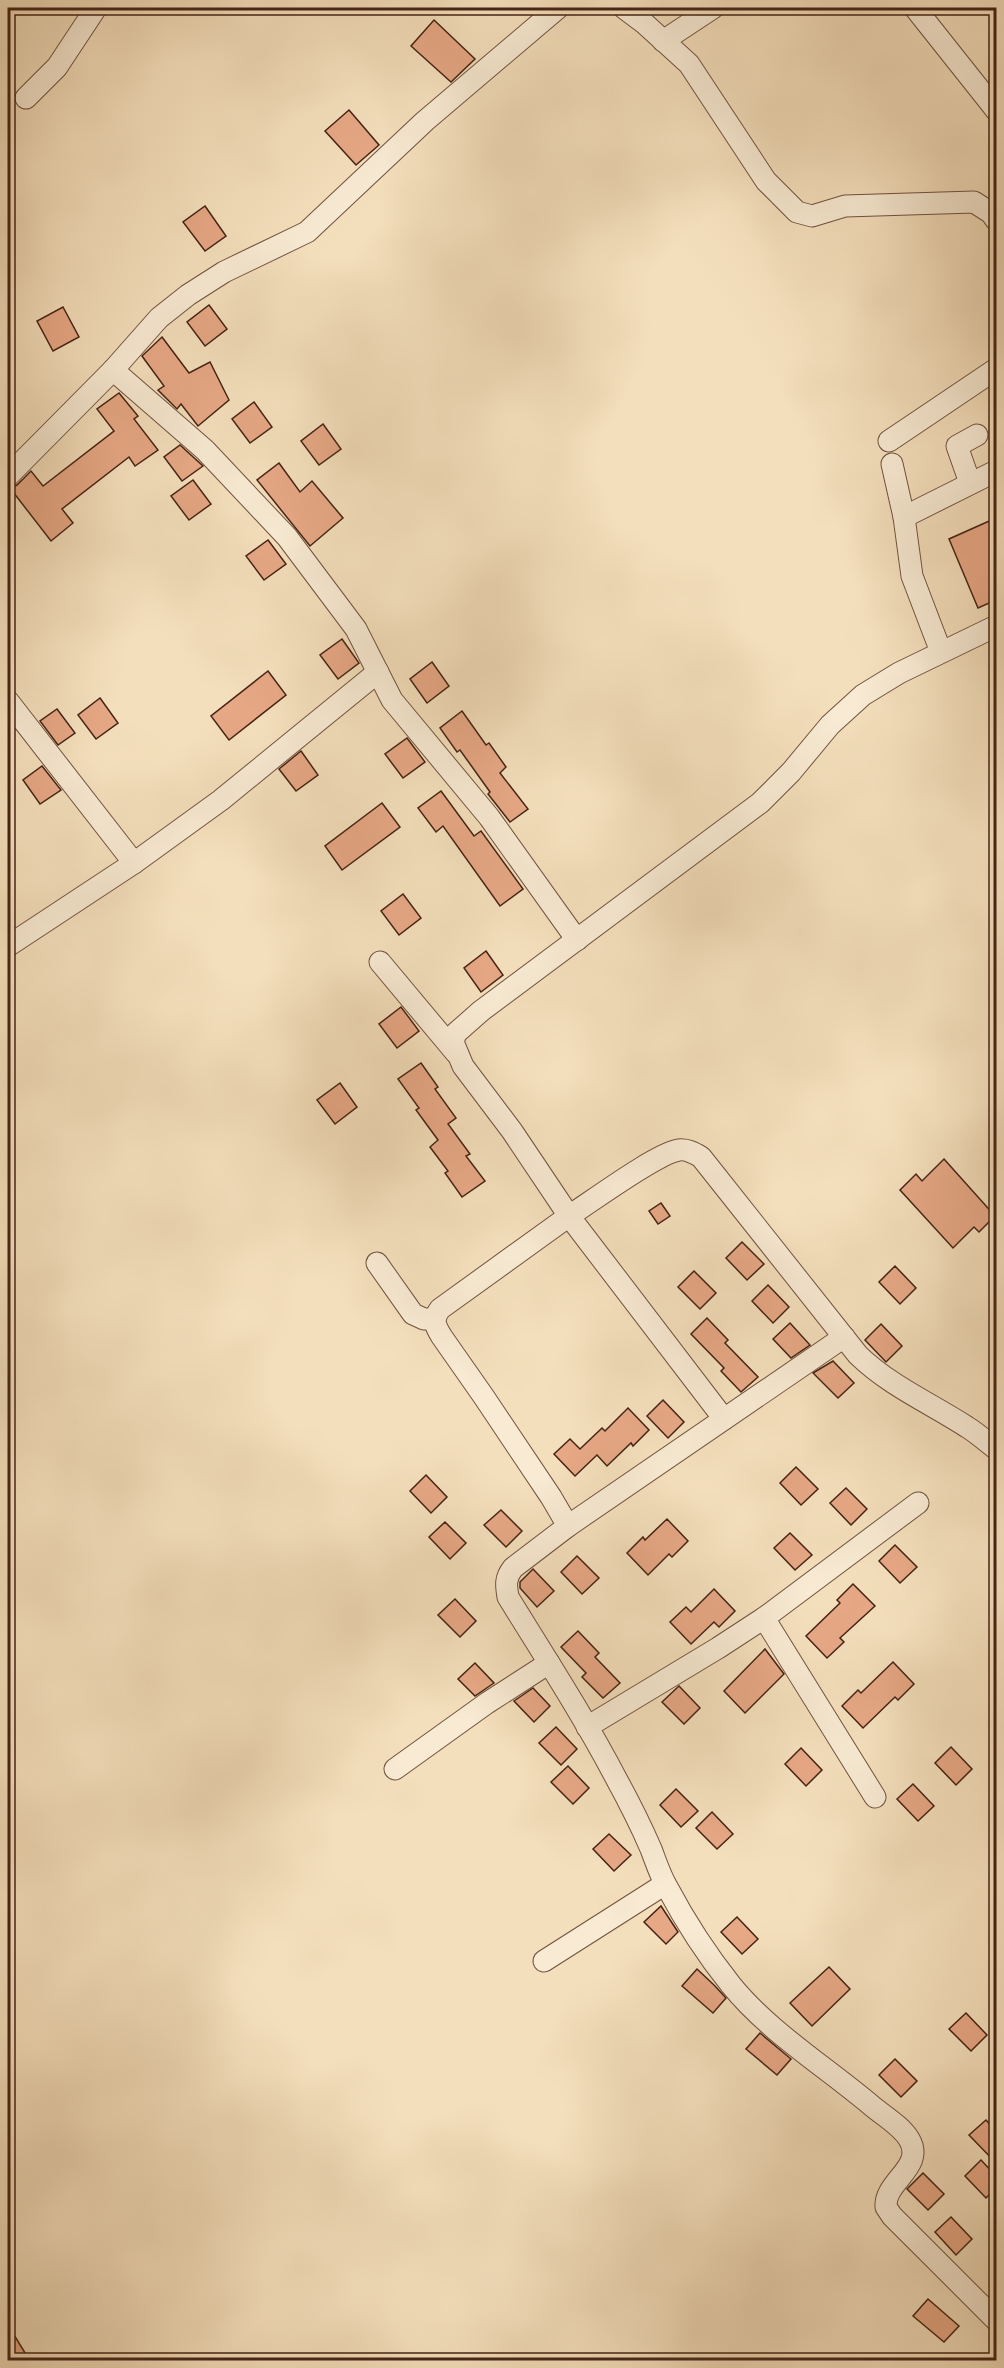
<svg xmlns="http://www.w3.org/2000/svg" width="1004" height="2368" font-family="'IM FELL Great Primer',serif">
  <rect width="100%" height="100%" fill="#f4dfbc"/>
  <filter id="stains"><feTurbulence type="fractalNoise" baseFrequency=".00333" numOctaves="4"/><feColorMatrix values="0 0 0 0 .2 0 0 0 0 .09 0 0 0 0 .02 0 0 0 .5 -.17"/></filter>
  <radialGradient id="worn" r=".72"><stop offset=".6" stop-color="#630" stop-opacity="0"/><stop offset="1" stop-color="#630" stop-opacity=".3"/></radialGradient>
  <!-- building -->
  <g fill="#e7a885" stroke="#452315" stroke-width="1.5">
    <polygon points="434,20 475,59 451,82 411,46"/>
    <polygon points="349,110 379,145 356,165 325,131"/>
    <polygon points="205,206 226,236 205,251 183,222"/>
    <polygon points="209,305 227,329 205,346 187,322"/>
    <polygon points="63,307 79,337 53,351 37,321"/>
    <polygon points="162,337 189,373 210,362 229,400 198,426 181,404 177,409 158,390 164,386 142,356"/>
    <polygon points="119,393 138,416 134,419 158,450 135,466 129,457 62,509 73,523 51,541 10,488 17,485 31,471 43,486 114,431 97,409"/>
    <polygon points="254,402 272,427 250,443 232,419"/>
    <polygon points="323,424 341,449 319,465 301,441"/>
    <polygon points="180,445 203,466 182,481 164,457"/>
    <polygon points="279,463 300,492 312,481 343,518 310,546 257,480"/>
    <polygon points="193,480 211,504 189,520 171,496"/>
    <polygon points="996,518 996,600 978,608 949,539"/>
    <polygon points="268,540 286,564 264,580 246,556"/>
    <polygon points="342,639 359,663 338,679 320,655"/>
    <polygon points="432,662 449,686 427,703 410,679"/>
    <polygon points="268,671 286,695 229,740 211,716"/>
    <polygon points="100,698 118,723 96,739 78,715"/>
    <polygon points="57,709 75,733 58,745 40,721"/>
    <polygon points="462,711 486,745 489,743 506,767 500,773 528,809 510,822 488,794 490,792 460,750 457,752 440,728"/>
    <polygon points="407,738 425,762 403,778 385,754"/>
    <polygon points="301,751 318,775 296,791 279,769"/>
    <polygon points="42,766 61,790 40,804 23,780"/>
    <polygon points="441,791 474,836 481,831 523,889 500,906 443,826 436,832 418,808"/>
    <polygon points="382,803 400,827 342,870 325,846"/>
    <polygon points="403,894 421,918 399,935 381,911"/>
    <polygon points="486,951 503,975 481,992 464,968"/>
    <polygon points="401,1007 419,1031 397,1048 379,1024"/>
    <polygon points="421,1063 438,1087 435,1089 456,1118 448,1124 470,1154 466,1156 485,1181 462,1197 445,1173 448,1171 430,1147 438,1140 416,1110 419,1108 398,1079"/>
    <polygon points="340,1083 357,1107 335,1124 317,1100"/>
    <polygon points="944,1159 995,1216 979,1232 974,1227 953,1248 900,1190 916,1174 922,1181"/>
    <polygon points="661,1203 670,1216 658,1224 649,1211"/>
    <polygon points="742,1242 764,1264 747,1280 726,1258"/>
    <polygon points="895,1266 916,1288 900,1304 879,1282"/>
    <polygon points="694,1271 716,1293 700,1309 678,1287"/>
    <polygon points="768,1285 789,1307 773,1323 752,1301"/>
    <polygon points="707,1318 728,1340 725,1343 758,1377 741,1392 721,1371 724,1368 691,1334"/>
    <polygon points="790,1323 810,1345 791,1358 773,1339"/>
    <polygon points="881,1324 902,1346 886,1362 865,1340"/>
    <polygon points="833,1361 854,1383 838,1398 813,1373"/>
    <polygon points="663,1400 684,1422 668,1438 647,1416"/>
    <polygon points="628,1408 649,1430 633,1446 631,1443 607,1466 597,1455 575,1476 554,1454 570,1439 580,1449 602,1428 605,1431"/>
    <polygon points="796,1467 818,1489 801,1505 780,1483"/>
    <polygon points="426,1475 447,1497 431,1513 410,1491"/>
    <polygon points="846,1488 867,1509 851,1525 830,1503"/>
    <polygon points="501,1510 522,1531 506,1547 484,1525"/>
    <polygon points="667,1519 688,1541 672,1557 669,1554 648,1575 627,1553 643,1537 645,1540"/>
    <polygon points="445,1522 466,1543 450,1559 429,1537"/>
    <polygon points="790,1533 812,1555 795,1570 774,1548"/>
    <polygon points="895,1545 917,1567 900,1583 879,1561"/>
    <polygon points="577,1556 599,1578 582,1594 561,1572"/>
    <polygon points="533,1569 554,1591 537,1607 520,1588 520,1582"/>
    <polygon points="853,1584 875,1606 840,1638 844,1642 827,1658 806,1636 840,1603 837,1600"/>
    <polygon points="714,1589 735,1611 719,1627 714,1622 691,1644 670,1622 686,1607 691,1612"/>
    <polygon points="455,1599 476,1621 460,1637 438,1615"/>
    <polygon points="578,1631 599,1653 595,1657 620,1683 603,1698 582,1677 586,1673 561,1647"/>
    <polygon points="765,1649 784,1674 745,1713 724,1691"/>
    <polygon points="893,1662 914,1684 898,1700 895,1697 863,1728 842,1706 858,1690 861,1693"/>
    <polygon points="475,1663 494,1683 475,1696 458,1679"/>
    <polygon points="679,1686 700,1708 684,1724 662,1702"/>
    <polygon points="533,1688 550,1706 534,1722 514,1701"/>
    <polygon points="556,1727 577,1749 561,1765 539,1743"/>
    <polygon points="951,1747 972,1769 956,1785 935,1763"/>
    <polygon points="801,1748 822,1770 806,1786 785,1764"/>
    <polygon points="568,1766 589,1788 573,1804 551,1782"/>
    <polygon points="913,1784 934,1806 918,1821 897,1799"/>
    <polygon points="676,1789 698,1811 681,1827 660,1805"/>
    <polygon points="712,1812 733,1834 717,1849 696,1828"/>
    <polygon points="609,1834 631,1855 614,1871 593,1849"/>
    <polygon points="661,1906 678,1932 666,1944 644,1922"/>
    <polygon points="737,1917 758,1939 742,1954 721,1932"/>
    <polygon points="829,1967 850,1989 812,2026 790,2003"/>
    <polygon points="697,1969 714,1985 726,1998 713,2013 682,1986"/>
    <polygon points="966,2013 987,2035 971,2051 949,2029"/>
    <polygon points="760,2033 791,2059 777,2075 746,2049"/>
    <polygon points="895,2059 917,2081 901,2097 879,2075"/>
    <polygon points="986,2120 996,2131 996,2163 969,2135"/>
    <polygon points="981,2160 996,2176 996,2188 986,2198 965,2176"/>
    <polygon points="923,2173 944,2194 928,2210 907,2189"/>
    <polygon points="951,2217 972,2239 956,2255 935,2232"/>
    <polygon points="928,2299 959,2326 944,2342 913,2316"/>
    <polygon points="8,2325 30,2361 8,2361"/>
  </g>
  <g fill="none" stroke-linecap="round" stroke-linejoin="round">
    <!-- street casing -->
    <g stroke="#71523f" stroke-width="23">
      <g id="street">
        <polyline points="624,8 644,23 689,64 766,181 797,212 812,216 845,206 974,202 991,213 996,220"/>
        <polyline points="915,8 996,110"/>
        <polyline points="663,41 713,8"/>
        <polyline points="26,98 57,67 96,8"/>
        <polyline points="113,370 205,450 287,537 356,629 392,700 489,817 577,940"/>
        <polyline points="889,441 996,369"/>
        <polyline points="892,464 904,517 912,576 941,652"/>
        <polyline points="8,476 113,370 159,318 188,295 224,272 307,232 425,121 558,8"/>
        <polyline points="970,483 957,446 977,435"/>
        <polyline points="904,517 992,473"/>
        <path d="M996 626 899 673 863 695 830 725 791 772 760 803 481 1011 456 1033 453 1042 463 1066 512 1131 569 1216 440 1309C432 1320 435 1326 442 1337L484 1397 551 1497 568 1526 513 1568C505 1578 506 1585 508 1597 545 1657 584 1717 617 1780 629 1802 641 1826 651 1849 656 1862 660 1875 667 1887 685 1921 707 1955 731 1985 769 2032 826 2067 872 2106 884 2116 901 2126 909 2139 926 2167 884 2181 886 2207L892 2216 996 2320"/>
        <polyline points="8,701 134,863"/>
        <polyline points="8,946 134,863 221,800 378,672"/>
        <polyline points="380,962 456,1053"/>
        <polyline points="377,1263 413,1314 424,1319 435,1319"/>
        <path d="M724 1419 569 1216C591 1202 657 1153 679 1150 687 1149 694 1153 701 1157L858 1355C890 1386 930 1403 967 1427 977 1433 987 1442 996 1449"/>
        <polyline points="568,1526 844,1337"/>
        <polyline points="764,1618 875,1797"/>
        <polyline points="587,1727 718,1648 764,1618 918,1503"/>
        <polyline points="395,1769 487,1703 549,1663"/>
        <polyline points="544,1961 665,1884"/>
      </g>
    </g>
    <!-- street -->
    <use href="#street" stroke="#f8ead3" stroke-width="21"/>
  </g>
  <!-- margin -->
  <rect width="1004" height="2368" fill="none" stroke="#f4dfbc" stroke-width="30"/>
  <rect x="9" y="9" width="986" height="2350" fill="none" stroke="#452315" stroke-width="3"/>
  <rect x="15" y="15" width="974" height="2338" fill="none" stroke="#452315" stroke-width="1.5"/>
  <rect width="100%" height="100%" filter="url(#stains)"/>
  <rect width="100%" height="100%" fill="url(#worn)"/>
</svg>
